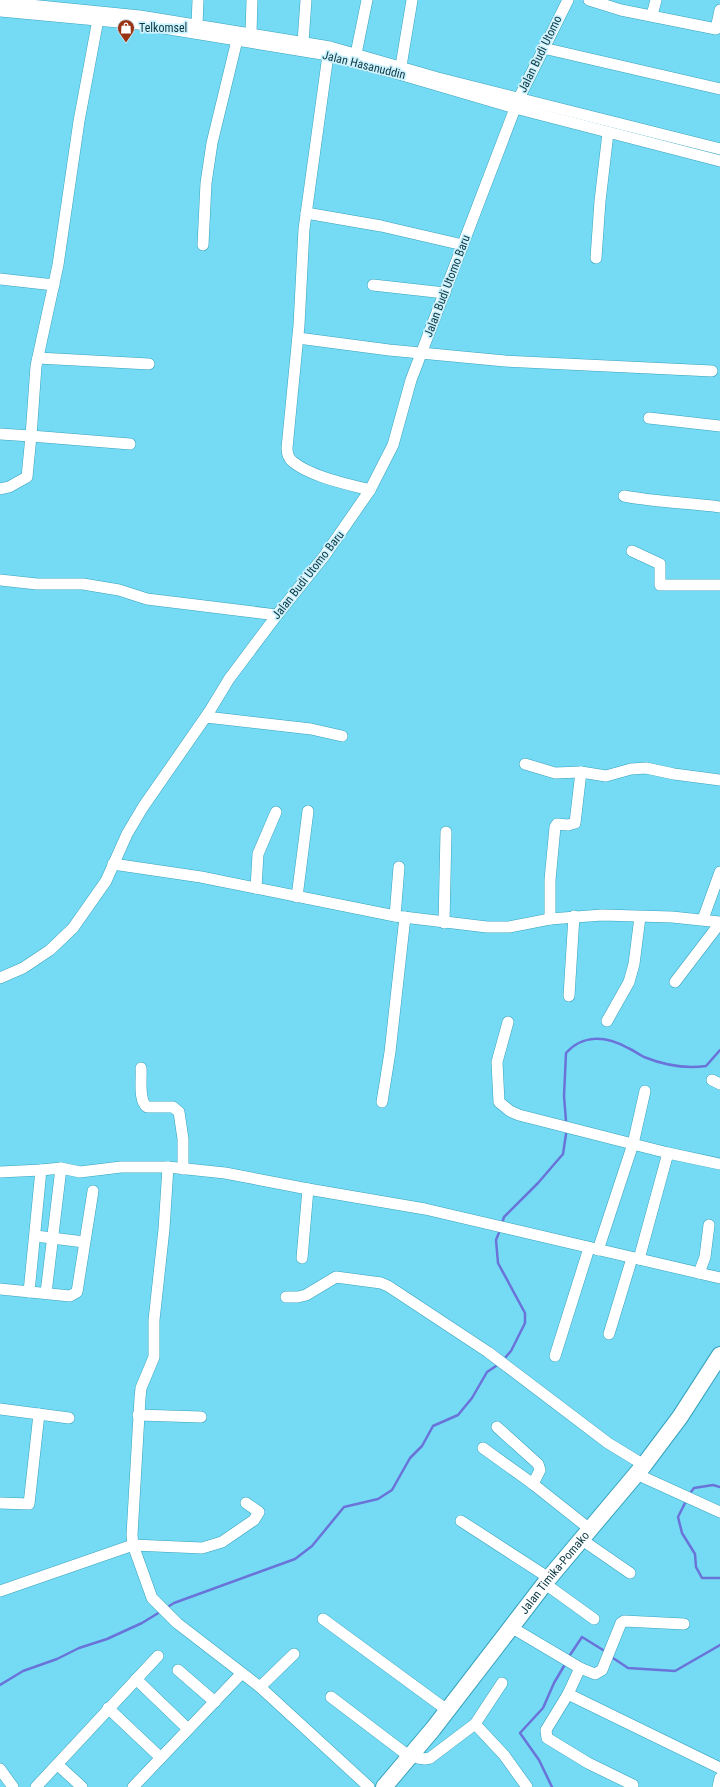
<svg xmlns="http://www.w3.org/2000/svg" width="720" height="1787" font-family="'Roboto Condensed',sans-serif">
  <rect width="100%" height="100%" fill="#75dbf5"/>
  <g fill="none" stroke-linecap="round" stroke-linejoin="round">
    <!-- stream -->
    <g stroke="#6a73d8" stroke-width="2.5">
      <path d="M566 1121 564 1096 566 1053C583 1034 606 1036 628 1048 633 1050 638 1054 644 1057 664 1065 685 1069 706 1066L720 1050"/>
      <polyline points="502,1223 504,1217 538,1183 563,1154 566,1134"/>
      <polyline points="500,1230 496,1240 498,1263 525,1313 525,1323 511,1351 504,1359"/>
      <polyline points="691,1492 694,1488 713,1485 720,1487"/>
      <polyline points="685,1503 678,1517 682,1533 695,1554 696,1567 702,1578 720,1578"/>
      <polyline points="166,1608 174,1603 295,1559 312,1546 344,1507 378,1499 392,1490 410,1458 422,1446 433,1426 458,1415 472,1398 487,1372 499,1364"/>
      <polyline points="570,1655 582,1637 603,1650"/>
      <polyline points="613,1658 628,1668 675,1671 720,1645"/>
      <polyline points="0,1685 23,1671 57,1659 79,1648 107,1639 142,1623 160,1612"/>
      <polyline points="552,1787 539,1760 520,1733 543,1708 554,1683 564,1666"/>
    </g>
    <!-- minor casing -->
    <g stroke="#37a2bc" stroke-width="12">
      <g id="minor">
        <polyline points="589,0 621,10 716,29 720,10"/>
        <polyline points="0,2 140,16 330,47 438,78 720,149"/>
        <polyline points="0,11 139,24 328,55 399,74 515,108 720,161"/>
        <polyline points="99,14 79,121 58,265 36,366 31,436 130,444"/>
        <polyline points="652,15 656,0"/>
        <polyline points="197,25 198,0"/>
        <polyline points="251,33 252,0"/>
        <polyline points="303,42 306,0"/>
        <polyline points="543,48 720,89"/>
        <polyline points="356,54 367,0"/>
        <path d="M328 55 304 229 299 325 287 448C287 453 288 458 293 462 312 477 347 484 370 490"/>
        <polyline points="401,66 412,0"/>
        <polyline points="306,213 381,226 463,245"/>
        <polyline points="203,245 206,183 212,143 237,40"/>
        <polyline points="596,258 600,201 608,133"/>
        <polyline points="0,279 54,285"/>
        <polyline points="373,285 445,293"/>
        <polyline points="298,338 389,350 505,361 712,371"/>
        <polyline points="38,358 149,364"/>
        <polyline points="649,418 720,426"/>
        <polyline points="0,434 31,436 27,477 9,487 0,489"/>
        <path d="M624 496C656 502 688 503 720 507"/>
        <polyline points="632,551 660,564 660,585 720,585"/>
        <polyline points="0,580 37,584 83,584 119,590 147,599 277,615"/>
        <polyline points="206,717 311,729 342,736"/>
        <polyline points="525,764 555,773 581,772 606,776 631,769 646,768 674,774 720,780"/>
        <polyline points="113,864 201,877 395,916 487,927 509,927 550,919 602,915 672,917 720,922"/>
        <polyline points="256,888 258,854 276,812"/>
        <polyline points="297,897 308,811"/>
        <polyline points="395,916 399,867"/>
        <polyline points="550,919 550,880 555,827 557,824 568,825 575,823 581,772"/>
        <polyline points="703,919 720,872"/>
        <polyline points="444,923 446,832"/>
        <polyline points="0,978 23,968 50,950 73,928 106,881 127,834 143,807 209,712 229,679 277,615 325,555 370,490 393,445 411,380 519,98 568,0"/>
        <polyline points="675,982 720,923"/>
        <polyline points="569,996 574,916"/>
        <polyline points="607,1021 629,982 634,964 640,917"/>
        <polyline points="508,1022 497,1062 499,1102 510,1111 519,1115 668,1153 720,1164"/>
        <path d="M141 1068C142 1079 138 1100 147 1107H173L179 1112 183 1139V1169"/>
        <polyline points="712,1080 720,1084"/>
        <polyline points="382,1102 390,1052 405,917"/>
        <polyline points="168,1167 164,1229 154,1320 154,1357 141,1388 140,1398 132,1535 133,1545 152,1598 177,1623 260,1687 369,1787"/>
        <polyline points="0,1172 41,1170"/>
        <polyline points="36,1236 84,1242"/>
        <polyline points="598,1250 633,1144 645,1091"/>
        <polyline points="302,1258 308,1189"/>
        <polyline points="639,1259 668,1153"/>
        <polyline points="699,1273 705,1257 709,1225"/>
        <polyline points="0,1289 70,1296 77,1292 93,1191"/>
        <polyline points="29,1292 41,1170 61,1168 80,1172 121,1167 168,1167 225,1173 308,1189 425,1209 720,1278"/>
        <polyline points="46,1293 61,1168"/>
        <polyline points="286,1297 298,1297 306,1295 336,1277 381,1283 388,1286 488,1352 608,1443 644,1465"/>
        <polyline points="609,1334 632,1258"/>
        <polyline points="555,1356 589,1248"/>
        <polyline points="0,1409 69,1418"/>
        <polyline points="138,1415 201,1417"/>
        <polyline points="497,1427 538,1464 540,1470 533,1484"/>
        <polyline points="483,1448 533,1484 591,1530"/>
        <polyline points="643,1477 720,1512"/>
        <polyline points="0,1503 29,1504 39,1414"/>
        <polyline points="461,1521 549,1578"/>
        <polyline points="588,1544 630,1573"/>
        <polyline points="551,1588 594,1619"/>
        <polyline points="0,1591 133,1545 202,1548 222,1542 254,1520 259,1512 246,1503"/>
        <polyline points="323,1619 447,1710"/>
        <polyline points="516,1630 580,1668 595,1674 602,1670 621,1623 624,1621 684,1624"/>
        <polyline points="580,1668 568,1694 546,1730 547,1738 588,1763 633,1785"/>
        <polyline points="178,1670 215,1702"/>
        <polyline points="136,1679 188,1729"/>
        <polyline points="260,1687 294,1654"/>
        <polyline points="568,1694 720,1768"/>
        <polyline points="331,1697 410,1757"/>
        <polyline points="108,1708 161,1758"/>
        <polyline points="475,1724 504,1755 527,1787"/>
        <polyline points="418,1758 425,1759 430,1758 475,1724 502,1683"/>
        <polyline points="58,1765 82,1787"/>
        <polyline points="0,1769 13,1787"/>
        <polyline points="36,1787 158,1656"/>
        <polyline points="133,1787 241,1674"/>
        <polyline points="718,1787 720,1778"/>
      </g>
    </g>
    <!-- highway casing -->
    <g stroke="#37a2bc" stroke-width="18">
      <g id="highway">
        <path id="s1" d="M384 1787 433 1729 549 1578 644 1465 680 1417 720 1355"/>
      </g>
    </g>
    <!-- minor -->
    <use href="#minor" stroke="#fff" stroke-width="11"/>
    <!-- highway -->
    <use href="#highway" stroke="#fff" stroke-width="16"/>
  </g>
  <!-- icons -->
  <defs>
    <g id="shop-pin" transform="scale(0.9)"><path d="M0 17L-7.5 6A9.5 9.5 0 1 1 7.5 6Z" fill="#9a3313" stroke="#cdf2fd"/><path d="M-5-2.5h2.3a2.7 3.5 0 0 1 5.4 0H5L5.5 6h-11ZM-1.5-2.5h3a1.5 2.3 0 0 0-3 0Z" fill="#fff"/></g>
  </defs>
  <g fill-rule="evenodd">
    <use href="#shop-pin" x="126" y="28"/>
  </g>
  <g text-anchor="middle" stroke-width="3.5" stroke-linejoin="round" paint-order="stroke">
    <!-- poi labels -->
    <g font-size="12" fill="#0a3843" stroke="#cdf2fd" text-anchor="start">
      <text x="139" y="32">Telkomsel</text>
    </g>
    <!-- street labels -->
    <g font-size="12" fill="#0a3843" stroke="#cdf2fd">
      <text transform="translate(540 54) rotate(-64)" y="4">Jalan Budi Utomo</text>
      <text transform="translate(364 65) rotate(14)" y="4">Jalan Hasanuddin</text>
      <text transform="translate(447 286) rotate(-69)" y="4">Jalan Budi Utomo Baru</text>
      <text transform="translate(308 575) rotate(-52)" y="4">Jalan Budi Utomo Baru</text>
      <text dy="4" stroke="none"><textPath href="#s1" startOffset="274">Jalan Timika-Pomako</textPath></text>
    </g>
  </g>
</svg>
